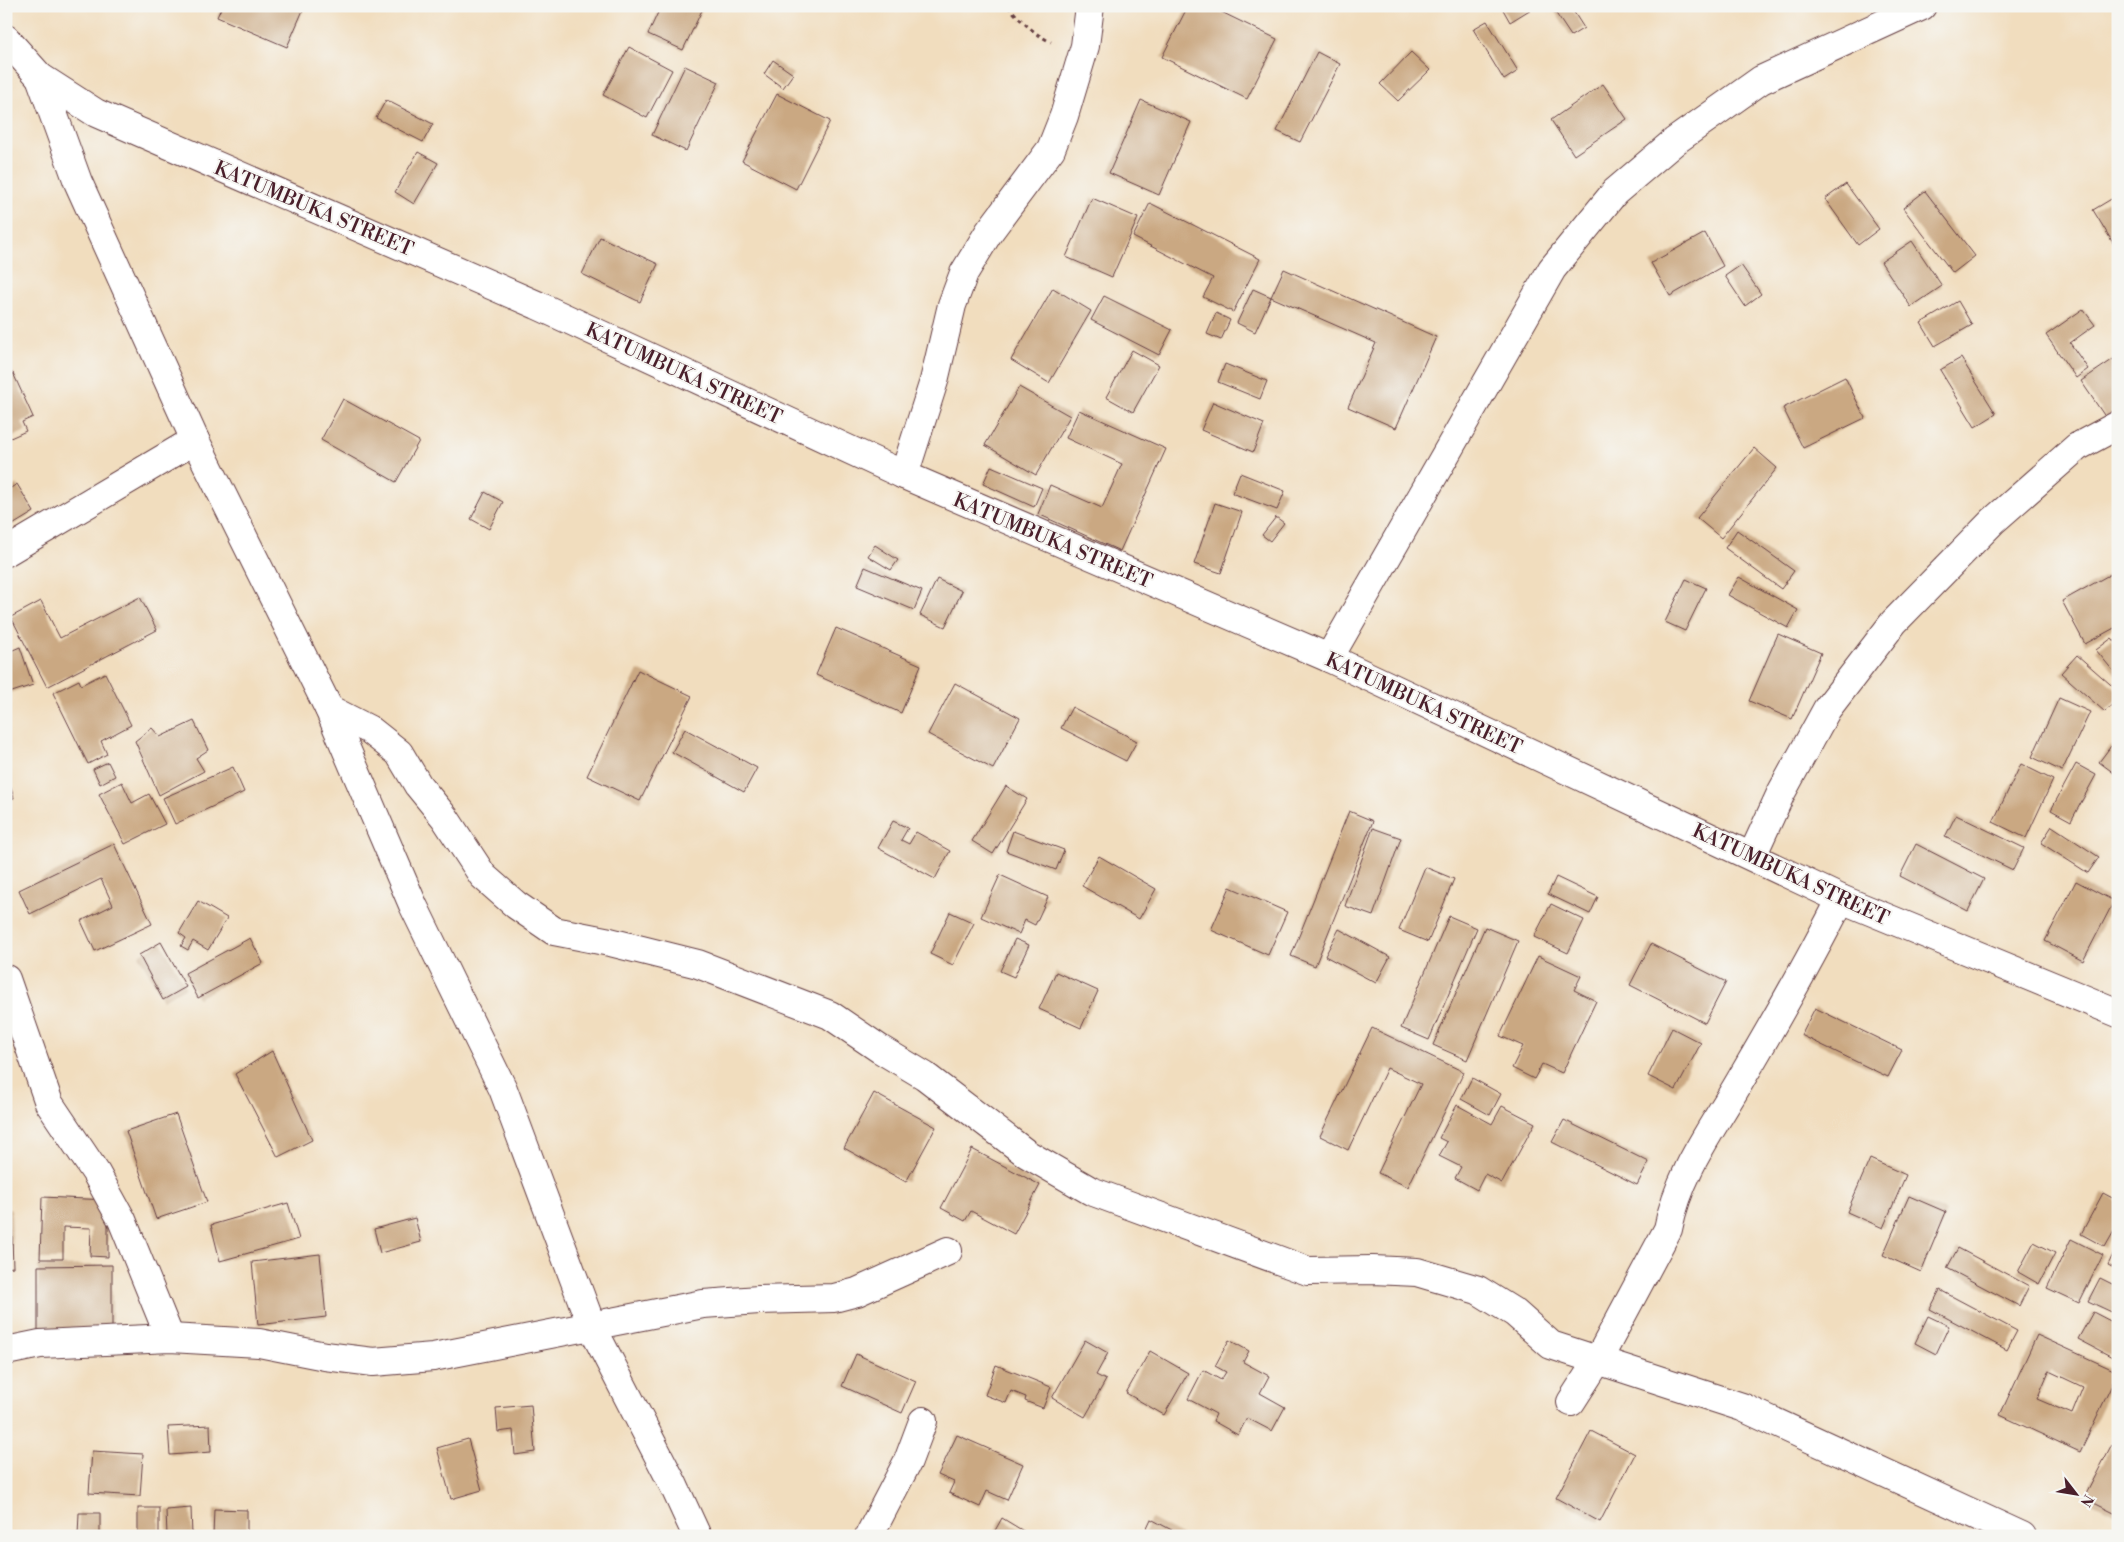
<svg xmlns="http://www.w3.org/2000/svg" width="2124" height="1542" font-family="'Libre Bodoni',serif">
  <rect width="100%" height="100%" fill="#f6f6f2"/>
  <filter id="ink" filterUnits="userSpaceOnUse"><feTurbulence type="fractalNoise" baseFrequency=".02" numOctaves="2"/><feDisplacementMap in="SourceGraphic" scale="10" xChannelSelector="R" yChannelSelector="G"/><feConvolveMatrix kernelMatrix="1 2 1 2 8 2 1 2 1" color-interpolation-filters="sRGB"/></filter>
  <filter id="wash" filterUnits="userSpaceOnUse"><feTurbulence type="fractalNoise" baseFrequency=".0096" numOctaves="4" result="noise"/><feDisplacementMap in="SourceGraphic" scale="20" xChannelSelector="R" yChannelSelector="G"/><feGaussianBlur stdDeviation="1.12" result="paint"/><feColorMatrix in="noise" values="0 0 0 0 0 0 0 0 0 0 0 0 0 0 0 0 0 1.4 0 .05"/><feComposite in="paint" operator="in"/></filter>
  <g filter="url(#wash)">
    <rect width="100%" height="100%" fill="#f1ddbe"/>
    <g id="blocks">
      <!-- building -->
      <g fill="#caa882" fill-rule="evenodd">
        <polygon points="222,6 300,6 304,8 287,47 217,17"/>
        <polygon points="661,6 704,6 683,50 648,34"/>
        <polygon points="1188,6 1209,6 1277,39 1247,99 1162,57"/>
        <polygon points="1501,6 1536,6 1510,22"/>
        <polygon points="1551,6 1570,6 1584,28 1571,36"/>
        <polygon points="1487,21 1518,71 1504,80 1473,29"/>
        <polygon points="629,47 672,70 647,118 603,95"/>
        <polygon points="1317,52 1340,64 1300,142 1277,131"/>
        <polygon points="1411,52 1430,70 1398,101 1380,84"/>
        <polygon points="773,60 793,74 783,88 764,74"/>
        <polygon points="685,66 719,82 686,151 652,135"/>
        <polygon points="1603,84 1627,119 1574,155 1551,120"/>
        <polygon points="777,94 830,121 796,189 742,161"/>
        <polygon points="386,100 433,124 423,142 376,118"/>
        <polygon points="1141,100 1191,122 1159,195 1109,173"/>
        <polygon points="418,152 438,163 414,204 395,192"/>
        <polygon points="1846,184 1879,229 1858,245 1825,199"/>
        <polygon points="1925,191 1975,256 1953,273 1903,208"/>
        <polygon points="2118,195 2118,251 2093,210"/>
        <polygon points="1092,198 1138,218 1112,277 1066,257"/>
        <polygon points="1150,203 1260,259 1233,312 1203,297 1213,278 1133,237"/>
        <polygon points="1705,233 1723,266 1670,296 1651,263"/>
        <polygon points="600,237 658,264 640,302 582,274"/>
        <polygon points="1912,241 1942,286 1911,307 1881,262"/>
        <polygon points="1741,265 1761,294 1745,306 1725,276"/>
        <polygon points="1284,269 1436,337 1396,428 1348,407 1376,343 1271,297 1255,332 1237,323 1253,289 1271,297"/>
        <polygon points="1053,288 1091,311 1049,383 1011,360"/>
        <polygon points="1104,296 1172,330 1159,355 1091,320"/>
        <polygon points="1958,301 1972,325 1935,346 1921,323"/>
        <polygon points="2083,309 2095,325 2070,343 2088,369 2076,378 2046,335"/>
        <polygon points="1216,313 1230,320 1221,340 1207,334"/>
        <polygon points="1132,350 1159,365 1133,412 1106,397"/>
        <polygon points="2118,356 2118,410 2106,418 2081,381"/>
        <polygon points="1961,358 1996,414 1975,427 1940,370"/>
        <polygon points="1225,364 1267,381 1260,399 1218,382"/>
        <polygon points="13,373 33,417 22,422 26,431 6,440 6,376"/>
        <polygon points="1845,377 1865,418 1803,448 1783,408"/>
        <polygon points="1019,387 1070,416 1036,475 985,445"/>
        <polygon points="343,399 419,441 396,482 321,440"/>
        <polygon points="1213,402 1264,424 1253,452 1201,430"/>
        <polygon points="1079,410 1166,449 1120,551 1038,514 1050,485 1102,508 1122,464 1066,438"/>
        <polygon points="1754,448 1777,468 1721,538 1697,518"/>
        <polygon points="991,466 1042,488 1034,507 983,484"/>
        <polygon points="1240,473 1285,491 1277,510 1232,493"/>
        <polygon points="17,484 34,512 6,529 6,491"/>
        <polygon points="485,492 503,502 489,529 471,519"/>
        <polygon points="1215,503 1242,512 1221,573 1194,564"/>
        <polygon points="1276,517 1284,523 1270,541 1262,535"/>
        <polygon points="1737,530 1794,571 1781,589 1725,548"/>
        <polygon points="875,545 898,560 891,570 868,556"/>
        <polygon points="865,567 922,591 914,610 857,586"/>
        <polygon points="2118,570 2118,626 2085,644 2062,601"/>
        <polygon points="1739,577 1798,610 1788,628 1728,595"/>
        <polygon points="937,579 962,591 945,627 920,615"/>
        <polygon points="1686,579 1706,588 1685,631 1665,622"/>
        <polygon points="140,597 157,630 47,687 11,617 41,601 60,638"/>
        <polygon points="836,628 921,665 901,713 816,675"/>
        <polygon points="1778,634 1821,653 1792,719 1749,701"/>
        <polygon points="2112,638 2118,645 2118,677 2096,650"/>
        <polygon points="20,647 33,685 6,694 6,653"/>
        <polygon points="2077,655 2118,691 2118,698 2105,712 2061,673"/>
        <polygon points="638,670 692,696 640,801 587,776"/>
        <polygon points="105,673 131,725 101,741 107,754 88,764 53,693 79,680 81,685"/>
        <polygon points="955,683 1020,718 993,769 928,734"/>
        <polygon points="2059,698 2090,712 2062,771 2032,757"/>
        <polygon points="1072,707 1137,741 1126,761 1061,728"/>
        <polygon points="194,721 208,750 196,758 204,771 159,795 135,741 152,728 160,737"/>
        <polygon points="685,729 757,768 744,792 672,752"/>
        <polygon points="2111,746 2118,751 2118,776 2099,762"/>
        <polygon points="108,762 115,776 100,784 93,769"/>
        <polygon points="2021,764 2053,780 2026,838 1993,822"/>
        <polygon points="2076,764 2096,775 2071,821 2051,810"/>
        <polygon points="233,767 244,792 175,824 163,798"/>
        <polygon points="6,779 8,779 14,798 6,801"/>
        <polygon points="122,782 132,803 149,794 165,824 125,844 99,794"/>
        <polygon points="1006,786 1027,799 993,854 972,841"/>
        <polygon points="1349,811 1373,821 1315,966 1291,956"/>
        <polygon points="1956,815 2024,848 2013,870 1945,837"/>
        <polygon points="893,821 908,828 901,840 909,844 916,832 950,851 935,879 878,848"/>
        <polygon points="2052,826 2099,857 2088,873 2041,843"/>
        <polygon points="1373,828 1401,838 1373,916 1345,906"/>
        <polygon points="1013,831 1064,850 1056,870 1006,851"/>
        <polygon points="114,844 152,924 95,951 81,921 113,905 101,879 30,914 19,890"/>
        <polygon points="1916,844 1984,879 1968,911 1900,876"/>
        <polygon points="1099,856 1156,889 1139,919 1082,886"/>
        <polygon points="1425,867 1454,879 1428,942 1399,930"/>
        <polygon points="1000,875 1048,897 1035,925 1025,920 1019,934 981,917"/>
        <polygon points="1556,877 1598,897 1590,914 1548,894"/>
        <polygon points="2076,881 2114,901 2083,961 2045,941"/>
        <polygon points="1230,887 1287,912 1268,955 1211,930"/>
        <polygon points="198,901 227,918 208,950 193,941 188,950 181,946 186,938 179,933"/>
        <polygon points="1551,904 1584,920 1568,953 1534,937"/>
        <polygon points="950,912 974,923 953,965 930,954"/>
        <polygon points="1449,916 1477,928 1429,1040 1401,1028"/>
        <polygon points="1485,927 1518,941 1467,1060 1433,1045"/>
        <polygon points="1339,929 1390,957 1376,983 1325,956"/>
        <polygon points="250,938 263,963 198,998 185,973"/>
        <polygon points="1015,939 1029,945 1014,977 1000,971"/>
        <polygon points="161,942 186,987 163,1000 139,955"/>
        <polygon points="1651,944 1726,982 1705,1023 1630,985"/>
        <polygon points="1538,956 1581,976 1574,990 1596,1001 1562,1073 1542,1064 1534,1079 1512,1068 1523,1046 1500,1036"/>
        <polygon points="1056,972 1098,991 1081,1028 1039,1009"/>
        <polygon points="1815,1008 1902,1050 1888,1077 1801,1035"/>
        <polygon points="1372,1028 1464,1072 1408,1187 1378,1173 1421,1084 1387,1068 1348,1150 1320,1136"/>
        <polygon points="1672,1028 1701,1043 1676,1090 1648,1076"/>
        <polygon points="272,1051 312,1140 278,1157 235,1074"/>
        <polygon points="1472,1078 1501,1094 1490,1115 1461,1099"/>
        <polygon points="874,1093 936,1127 906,1182 844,1148"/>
        <polygon points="1457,1105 1492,1124 1502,1106 1535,1123 1502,1183 1485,1174 1477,1190 1455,1178 1461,1167 1439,1156 1447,1142 1439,1138"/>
        <polygon points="176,1114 207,1202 156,1219 126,1131"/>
        <polygon points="1564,1120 1649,1162 1637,1185 1552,1142"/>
        <polygon points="972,1149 1040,1185 1014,1234 971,1211 965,1221 941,1208"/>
        <polygon points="1870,1159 1906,1175 1883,1228 1847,1212"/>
        <polygon points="2103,1193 2118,1201 2118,1224 2105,1247 2081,1234"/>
        <polygon points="1909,1196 1946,1212 1921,1272 1883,1255"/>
        <polygon points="42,1197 108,1200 108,1257 90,1256 91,1228 63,1227 63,1259 40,1259"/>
        <polygon points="288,1203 299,1239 220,1261 211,1225"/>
        <polygon points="6,1209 11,1209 13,1267 6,1268"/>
        <polygon points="415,1218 421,1242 380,1253 374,1229"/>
        <polygon points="2071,1239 2103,1255 2079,1303 2047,1288"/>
        <polygon points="2034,1242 2055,1253 2039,1284 2018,1272"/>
        <polygon points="1958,1248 2029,1286 2019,1306 1947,1268"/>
        <polygon points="2116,1248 2118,1249 2118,1270 2108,1265"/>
        <polygon points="320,1254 326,1317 258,1325 252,1262"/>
        <polygon points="112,1265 112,1331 38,1332 38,1266"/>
        <polygon points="2100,1278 2118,1287 2118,1315 2088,1301"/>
        <polygon points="1940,1290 2017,1331 2007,1350 1930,1309"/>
        <polygon points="2093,1312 2118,1325 2118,1360 2078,1339"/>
        <polygon points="1928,1316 1949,1326 1936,1354 1915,1343"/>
        <path d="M2037 1335 2118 1372 2080 1452 2000 1415ZM2049 1371 2083 1387 2072 1414 2037 1399Z"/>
        <polygon points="1085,1340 1108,1353 1096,1375 1106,1380 1085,1417 1052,1398"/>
        <polygon points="1229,1340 1249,1351 1243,1362 1269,1376 1260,1393 1285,1407 1272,1431 1247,1418 1238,1435 1213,1421 1216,1414 1188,1399 1203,1370 1221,1380 1226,1372 1215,1366"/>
        <polygon points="1150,1351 1188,1373 1164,1415 1126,1393"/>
        <polygon points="856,1354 916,1381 902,1413 842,1386"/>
        <polygon points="996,1365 1051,1387 1043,1408 1025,1401 1026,1397 1011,1391 1006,1403 985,1395"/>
        <polygon points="531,1405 535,1452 515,1455 513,1430 498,1432 496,1408"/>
        <polygon points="210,1425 211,1452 170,1455 168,1427"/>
        <polygon points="1591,1431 1635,1454 1600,1522 1556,1498"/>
        <polygon points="957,1435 1023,1464 1007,1500 987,1491 980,1507 949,1493 954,1482 938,1475"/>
        <polygon points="468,1439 482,1490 451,1499 437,1448"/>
        <polygon points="2112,1444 2118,1448 2118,1515 2084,1498"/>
        <polygon points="92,1451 143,1454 140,1496 89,1493"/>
        <rect x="138" y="1508" width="21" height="28"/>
        <polygon points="191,1508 192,1536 167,1536 166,1510"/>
        <polygon points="214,1509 247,1510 247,1536 213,1536"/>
        <polygon points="79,1513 100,1513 100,1536 78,1536"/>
        <polygon points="1002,1518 1025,1532 1023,1536 992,1536"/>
        <polygon points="1151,1519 1183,1536 1143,1536"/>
      </g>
    </g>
  </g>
  <g filter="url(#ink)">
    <use href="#blocks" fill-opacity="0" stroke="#633c41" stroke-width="1"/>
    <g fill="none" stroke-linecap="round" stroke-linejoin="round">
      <!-- minor casing -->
      <g stroke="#633c41" stroke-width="30">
        <g id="minor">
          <polyline points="40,77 78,182 195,440 329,709 413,905 503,1089 592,1327 674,1486 697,1536"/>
          <polyline points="904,475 934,381 952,305 964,273 989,232 1051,149 1064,116 1085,46 1090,6"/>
          <polyline points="6,552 195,440"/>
          <polyline points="1329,658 1552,269 1615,192 1675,141 1761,80 1922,6"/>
          <polyline points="329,709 370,730 399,753 418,785 445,818 483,876 516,905 554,931 610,942 698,964 830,1015 880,1049 925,1076 1027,1154 1091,1191 1308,1271 1373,1270 1417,1272 1478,1290 1515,1313 1551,1345 1742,1407 2022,1536"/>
          <polyline points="1752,856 1781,793 1827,709 1894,622 1993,521 2077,447 2118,425"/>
          <polyline points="6,979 49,1103 96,1173 122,1220 170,1338"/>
          <polyline points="6,1351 40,1344 170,1338 259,1343 325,1356 373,1362 433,1357 703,1304 759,1300 834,1298 857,1292 948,1251"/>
          <path d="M1571 1402 1598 1360 1668 1229C1679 1173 1709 1134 1737 1086 1773 1025 1809 962 1841 899"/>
          <polyline points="869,1536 908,1461 923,1421"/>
        </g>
      </g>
      <!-- secondary casing -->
      <g stroke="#633c41" stroke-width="30">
        <polyline id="secondary" points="6,39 40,77 96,113 537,305 904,475 1329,658 1841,899 2118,1013"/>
      </g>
      <!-- path -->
      <path stroke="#633c41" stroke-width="3" stroke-dasharray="4 4" stroke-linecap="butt" d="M1008 6C1021 21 1034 34 1051 42"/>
      <!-- minor -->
      <use href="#minor" stroke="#fff" stroke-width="28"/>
      <!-- secondary -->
      <use href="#secondary" stroke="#fff" stroke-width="28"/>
    </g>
  </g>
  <g text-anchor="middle" stroke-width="4" stroke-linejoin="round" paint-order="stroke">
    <!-- street labels -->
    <g font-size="20" fill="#4a1f2b" stroke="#f6f6f2">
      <text transform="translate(314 208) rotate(23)" y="7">KATUMBUKA STREET</text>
      <text transform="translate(684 373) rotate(25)" y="7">KATUMBUKA STREET</text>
      <text transform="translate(1053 540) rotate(23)" y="7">KATUMBUKA STREET</text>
      <text transform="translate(1424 703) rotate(25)" y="7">KATUMBUKA STREET</text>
      <text transform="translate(1791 874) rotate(25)" y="7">KATUMBUKA STREET</text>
    </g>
  </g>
  <!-- margin -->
  <rect width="2124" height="1542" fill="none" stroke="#f6f6f2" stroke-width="25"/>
  <!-- north arrow -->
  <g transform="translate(2076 1494) rotate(121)" stroke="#f6f6f2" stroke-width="4" paint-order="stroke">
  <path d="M0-4L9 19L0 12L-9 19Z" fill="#4a1f2b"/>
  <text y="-8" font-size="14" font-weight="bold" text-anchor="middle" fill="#4a1f2b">N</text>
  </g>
</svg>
